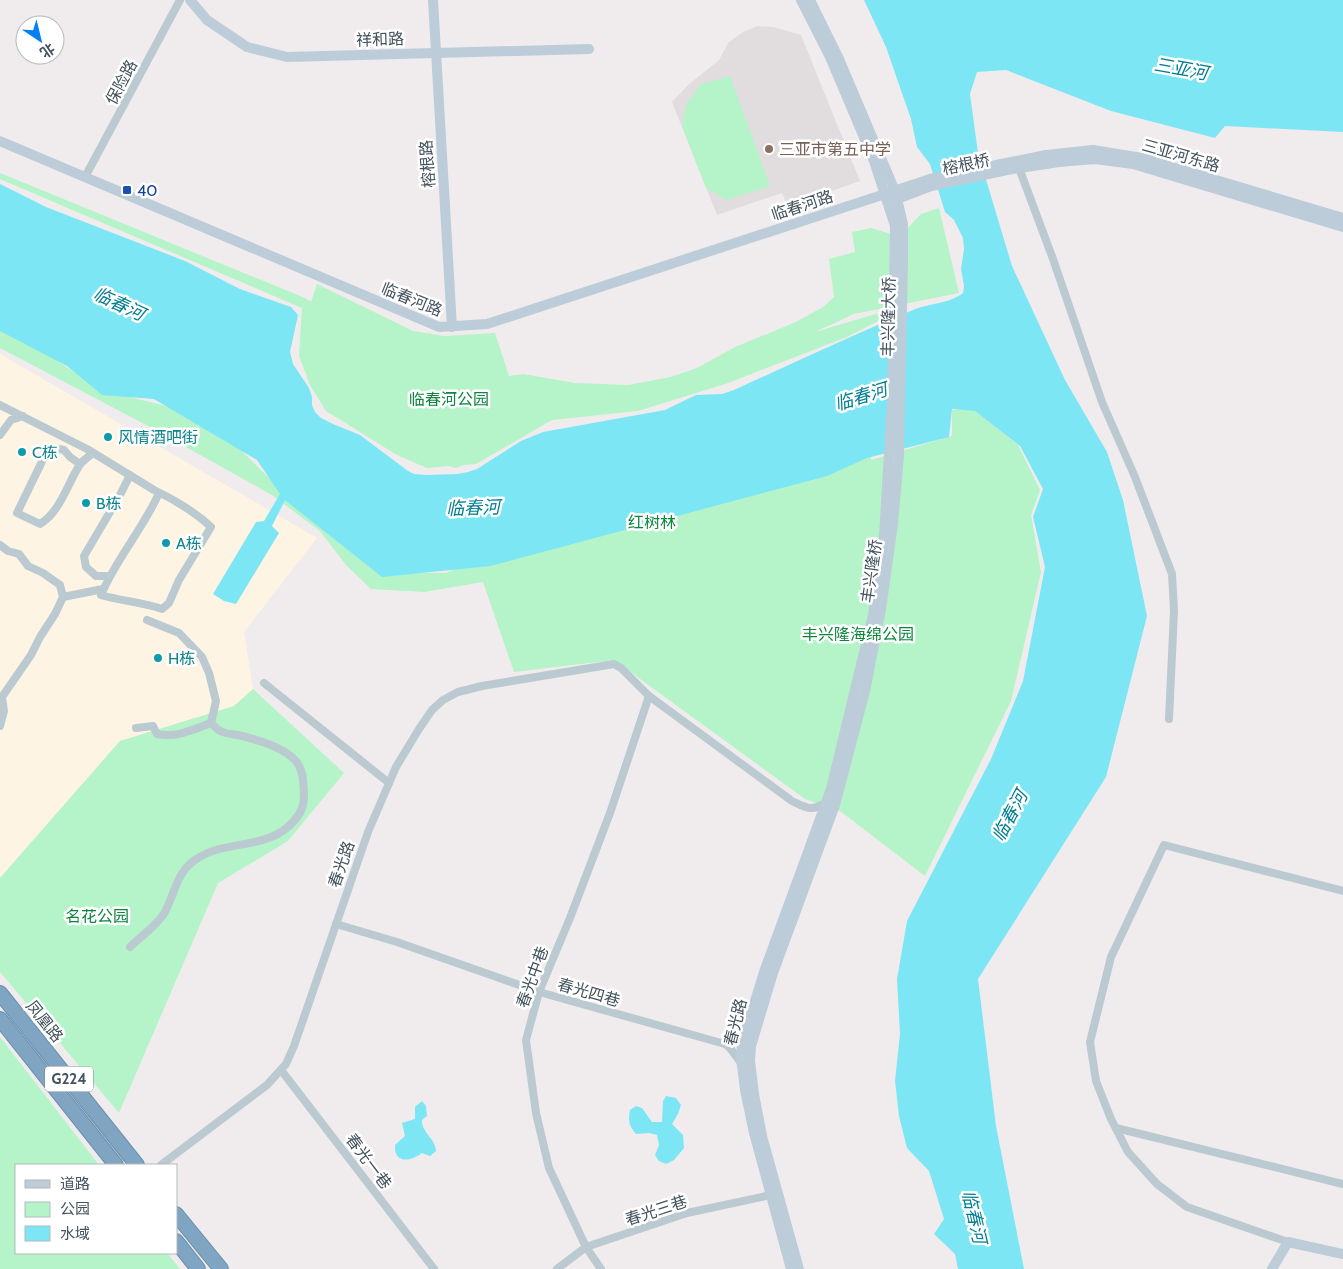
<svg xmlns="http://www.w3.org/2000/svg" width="1343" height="1269" font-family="Cabin,'Noto Sans SC',sans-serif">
  <rect width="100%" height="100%" fill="#f0eced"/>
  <!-- commercial -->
  <polygon fill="#fef4e3" points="0,354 317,538 244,632 253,689 235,706 120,741 0,878"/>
  <!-- education -->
  <polygon fill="#e1dddf" points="757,26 773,27 801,35 860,181 788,206 782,193 717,215 672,102 688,85 719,60 728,43 743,32"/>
  <!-- green -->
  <g fill="#b5f3c8">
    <polygon points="730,76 770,186 727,200 706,188 682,126 686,105 701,84"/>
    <polygon points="0,173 305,298 311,302 317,284 413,331 444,336 495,333 509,376 523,374 575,383 628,385 671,377 697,368 735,347 796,322 823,307 834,297 829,259 855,252 852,232 871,228 908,239 907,229 921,214 939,208 959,293 854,314 815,332 879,313 882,319 847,337 728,383 638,411 552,420 476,464 464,465 456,468 449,466 427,468 397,455 326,411 310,385 299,356 302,308 0,179"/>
    <polygon points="0,325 35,346 101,390 170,407 233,442 271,480 382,573 446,573 876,404 871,460 952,436 952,410 974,410 1018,445 1040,490 1031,515 1041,572 1011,701 925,876 840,811 805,799 614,660 514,672 483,582 424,592 371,589 346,565 320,531 272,495 150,427 0,348"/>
    <polygon points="253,689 344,773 288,841 218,883 119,1113 0,972 0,878 120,741 234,706"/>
    <polygon points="0,1037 99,1165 16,1165 16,1253 167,1253 180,1269 0,1269"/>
  </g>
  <!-- water -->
  <g fill="#7de6f5">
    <path d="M864 0H1343V132L1225 126 1215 138 1111 111 1006 70 977 72 970 94 978 153 1012 266 1065 380 1107 452 1123 500 1147 616 1106 777 978 979 996 1126 1024 1269H958L955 1254 934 1234 944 1219 929 1171 907 1148 899 1116 895 1081 900 1034 897 979 907 921 991 759 1023 681 1045 567 1033 517 1043 489 1020 446 975 411 952 409 949 437 867 458 827 476 490 566 382 577 285 500 272 526 279 533 236 604 224 601 213 594 256 522 264 521 280 494 257 460 154 399 102 395 67 366 0 331V184L46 207 185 261 240 289 291 307 298 315 290 352 293 364 309 388 312 397V405L315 412 321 418 333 424 360 435 408 471 414 474 426 475 457 474 468 472 477 469 521 441 543 432 665 410 696 395 722 394 734 390C794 363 852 335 913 310 929 303 949 304 963 293L964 286 961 269 964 249 963 238 954 220 945 212 930 164 917 147 911 119 886 47Z"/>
    <path d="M666 1096 676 1098 681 1105 678 1114 672 1124 683 1135 684 1148 674 1160 666 1164 659 1161 655 1155 659 1145 657 1135 649 1133 636 1134C629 1126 628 1121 630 1110L636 1106 642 1108 652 1122H662L663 1101Z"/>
    <path d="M422 1101 426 1106 427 1116 422 1120C421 1132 436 1139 436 1151L430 1156 422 1153C410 1162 394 1164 395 1145L405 1136 402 1123 415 1119V1107Z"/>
  </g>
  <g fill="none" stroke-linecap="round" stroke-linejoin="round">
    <!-- highway casing -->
    <g stroke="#6a90ae" stroke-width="16">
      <g id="highway">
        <polyline points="0,993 137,1165"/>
        <polyline points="0,1019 116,1165"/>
        <polyline points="176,1214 221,1269"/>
        <polyline points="176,1241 198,1269"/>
      </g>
    </g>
    <!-- street -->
    <g stroke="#bbc9d1" stroke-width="8">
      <polyline points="1019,168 1053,259 1102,402 1135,477 1172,574 1174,611 1169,719"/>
      <polyline points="85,177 180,0"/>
      <path d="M0 405 87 449 154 490C175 500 194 511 211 527L179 580 169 603 162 609C142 602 121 601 101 595 116 559 143 529 159 493"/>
      <polyline points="0,435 11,420 23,416"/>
      <path d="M80 464 70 457 64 450 49 447 17 513 40 524C60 512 67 485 79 466 82 461 88 457 93 453"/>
      <polyline points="0,545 8,551 19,554 28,566 43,573 60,585 63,597 103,589"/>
      <polyline points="109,576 96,576 86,567 84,556 120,495 130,475"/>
      <polyline points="264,683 389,783"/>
      <polyline points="0,726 4,711 2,697 31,655 40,637 55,614 63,597"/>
      <path d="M136 728 153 726 157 734C176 738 193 730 211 723L216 701 209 673 202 657 179 633 147 620"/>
      <polyline points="336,924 397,942 539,992 725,1044 730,1048 742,1064"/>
      <path d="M130 947C141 936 157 926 165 912 174 895 176 876 191 863 222 837 266 853 294 821 302 812 304 805 304 793 303 783 304 773 298 764 288 748 255 739 238 735 233 734 227 734 223 732 218 731 214 726 211 723"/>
      <polyline points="281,1070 434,1269"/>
      <polyline points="1116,1128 1343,1184"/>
      <path d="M161 1165 267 1085 286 1064 294 1046 368 832 396 767 419 729 432 710 443 700 458 692 482 686 614 664 621 668 649 696 792 801C807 808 811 812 827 802"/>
      <polyline points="1288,1242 1187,1207 1157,1184 1128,1152 1111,1119 1096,1081 1090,1042 1111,957 1164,845 1343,891"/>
      <polyline points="557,1269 586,1247 687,1213 771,1195"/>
      <polyline points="601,1269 586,1247 549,1168 536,1113 526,1040 539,992 570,918 610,813 649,696"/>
    </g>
    <!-- secondary -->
    <g stroke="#bdccd9" stroke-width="10">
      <polyline points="190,0 207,20 247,47 287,57 589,49"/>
      <polyline points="433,0 452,327"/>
      <polyline points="0,141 439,327 487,324 885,194 930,179 1006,163 1046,155 1093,150 1142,158 1343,218"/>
      <polyline points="893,197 897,199 931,186 1007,170 1059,162 1095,159 1133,164 1343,227"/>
      <polyline points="791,1269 754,1133 745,1090 741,1058 742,1043 765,969 831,789 873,615 884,537 892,403 895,226 874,161 830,57 801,0"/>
      <polyline points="799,1269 762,1136 754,1094 750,1061 751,1046 773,973 835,805 865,691 881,609 893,524 899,455 903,258 903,224 895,191 839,59 810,0"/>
      <polyline points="1272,1269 1288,1242 1343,1254"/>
    </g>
    <!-- highway -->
    <use href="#highway" stroke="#7fa5c2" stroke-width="14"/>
  </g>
  <!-- markers -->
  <circle fill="#8d6e63" stroke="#fff" stroke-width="2" cx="769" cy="149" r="5"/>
  <rect fill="#1a4fb4" stroke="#fff" stroke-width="2" x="122" y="185" width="10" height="10" rx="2.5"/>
  <g fill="#0f9aa8" stroke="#fff" stroke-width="2">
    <circle cx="108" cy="437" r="5"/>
    <circle cx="22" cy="452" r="5"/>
    <circle cx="86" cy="503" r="5"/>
    <circle cx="166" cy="543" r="5"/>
    <circle cx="158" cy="658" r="5"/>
  </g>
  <g text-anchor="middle" stroke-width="5" stroke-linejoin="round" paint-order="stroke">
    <!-- shield labels -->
    <rect fill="#fff" stroke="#7b868d" stroke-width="1" x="45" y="1066.5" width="48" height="25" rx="4"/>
    <g font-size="15" font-weight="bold" fill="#43525c">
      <text x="69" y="1084">G224</text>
    </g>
    <!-- street labels -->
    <g font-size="16" fill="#43525c" stroke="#fff">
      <text transform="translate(380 39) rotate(-2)" y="6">祥和路</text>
      <text transform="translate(121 82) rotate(-62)" y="6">保险路</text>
      <text transform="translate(1181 155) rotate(16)" y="6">三亚河东路</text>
      <text transform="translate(427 164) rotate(-94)" y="6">榕根路</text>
      <text transform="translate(966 164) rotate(-12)" y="6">榕根桥</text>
      <text transform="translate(802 205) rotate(-18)" y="6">临春河路</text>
      <text transform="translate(412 299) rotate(22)" y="6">临春河路</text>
      <text transform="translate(888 317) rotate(-89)" y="6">丰兴隆大桥</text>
      <text transform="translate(871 571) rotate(-82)" y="6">丰兴隆桥</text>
      <text transform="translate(341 864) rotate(-71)" y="6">春光路</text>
      <text transform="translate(532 977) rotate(-70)" y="6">春光中巷</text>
      <text transform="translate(589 992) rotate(16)" y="6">春光四巷</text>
      <text transform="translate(45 1021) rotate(51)" y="6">凤凰路</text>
      <text transform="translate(735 1022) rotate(-76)" y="6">春光路</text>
      <text transform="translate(369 1161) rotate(53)" y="6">春光一巷</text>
      <text transform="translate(656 1210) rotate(-18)" y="6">春光三巷</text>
    </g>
    <!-- education labels -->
    <g font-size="16" fill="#785e54" stroke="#fff" text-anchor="start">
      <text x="779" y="155">三亚市第五中学</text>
    </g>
    <!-- transit labels -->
    <g font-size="16" fill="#164399" stroke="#fff" text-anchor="start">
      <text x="137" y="196">40</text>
    </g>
    <!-- park labels -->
    <g font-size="16" fill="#0d853f" stroke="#fff">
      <text x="449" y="405">临春河公园</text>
      <text x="652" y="528">红树林</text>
      <text x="858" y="640">丰兴隆海绵公园</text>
      <text x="97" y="922">名花公园</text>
    </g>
    <!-- culture labels -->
    <g font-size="16" fill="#0d838f" stroke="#fff" text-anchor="start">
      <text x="118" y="443">风情酒吧街</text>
      <text x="32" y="458">C栋</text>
      <text x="96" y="509">B栋</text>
      <text x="176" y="549">A栋</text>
      <text x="168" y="664">H栋</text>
    </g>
    <!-- water labels -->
    <g font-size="18" font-style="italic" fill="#037f92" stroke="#fff">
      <text transform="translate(1181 69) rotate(10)" y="6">三亚河</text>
      <text transform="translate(119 304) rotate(25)" y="6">临春河</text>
      <text transform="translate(861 397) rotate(-17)" y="6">临春河</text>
      <text transform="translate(473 508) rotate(-2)" y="6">临春河</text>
      <text transform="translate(1010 816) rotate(-62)" y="6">临春河</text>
      <text transform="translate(974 1217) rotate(77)" y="6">临春河</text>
    </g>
  </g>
  <!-- legend -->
  <rect x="15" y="1164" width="162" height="90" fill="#ffffff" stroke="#b4babe"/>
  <rect x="25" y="1180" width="25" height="8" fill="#bdccd9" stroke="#b4babe"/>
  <text x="60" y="1189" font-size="15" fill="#43525c">道路</text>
  <rect x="25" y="1202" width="25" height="15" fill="#b5f3c8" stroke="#b4babe"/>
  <text x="60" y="1214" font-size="15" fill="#43525c">公园</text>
  <rect x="25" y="1226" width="25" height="15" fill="#7de6f5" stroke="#b4babe"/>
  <text x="60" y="1239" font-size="15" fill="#43525c">水域</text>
  <!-- north arrow -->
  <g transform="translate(40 40) rotate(145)"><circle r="24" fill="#ffffff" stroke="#b4babe"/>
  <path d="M0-4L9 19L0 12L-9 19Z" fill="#057ff1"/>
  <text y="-8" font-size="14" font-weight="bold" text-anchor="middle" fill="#43525c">北</text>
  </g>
</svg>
